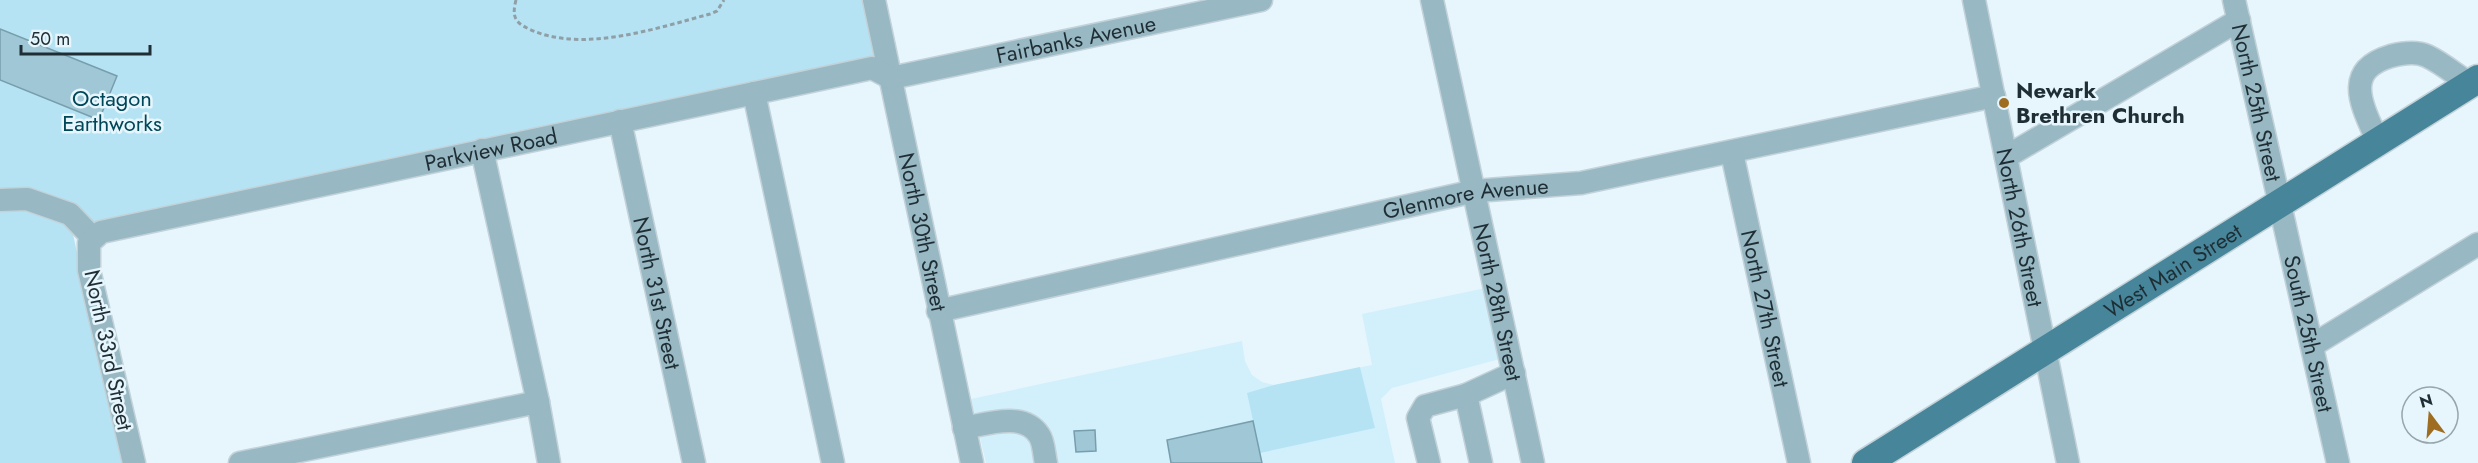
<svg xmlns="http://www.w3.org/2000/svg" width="2478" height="463" font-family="Jost,sans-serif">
  <rect width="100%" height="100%" fill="#e6f6fc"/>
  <!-- built -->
  <polygon fill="#d2f0fb" points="1495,286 1511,356 1392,388 1381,399 1395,463 986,463 971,399 1242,341 1245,361 1252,375 1262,382 1274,385 1372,365 1362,314"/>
  <!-- green -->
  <g fill="#b6e3f4">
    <polygon points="0,0 865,0 877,58 73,234 122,463 0,463"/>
    <polygon points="1360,367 1375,428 1260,453 1247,393 1274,385"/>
  </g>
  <!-- building -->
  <g fill="#a0c7d6" stroke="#779eac" stroke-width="1.5">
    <polygon points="0,29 117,76 99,120 0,80"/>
    <polygon points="1253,421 1262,463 1171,463 1167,440"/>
    <polygon points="1095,430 1096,451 1076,452 1074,431"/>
  </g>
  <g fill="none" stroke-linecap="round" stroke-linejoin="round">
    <!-- minor casing -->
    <g stroke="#c2d2d8" stroke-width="25">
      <g id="minor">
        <path id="s1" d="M874 0 972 463"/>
        <path id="s2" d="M1432 0 1533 463"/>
        <path id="s3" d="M1974 0 2068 463"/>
        <path id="s4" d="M2234 0 2338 463"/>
        <path id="s5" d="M891 78 1261 0"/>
        <polyline points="754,93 833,463"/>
        <path id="s6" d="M620 121 694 463"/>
        <path d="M2378 142C2363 107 2341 71 2391 56 2403 53 2416 51 2427 56 2442 63 2456 75 2470 84"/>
        <polyline points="482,150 538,402 549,463"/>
        <path id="s7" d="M1732 153 1799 463"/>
        <polyline points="2006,157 2239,20"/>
        <polyline points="0,200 27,199 70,214 93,238"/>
        <path id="s8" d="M938 311 1475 191 1581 183 1994 96"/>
        <polyline points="2313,345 2478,244"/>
        <polyline points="1466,395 1481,463"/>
        <path d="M964 428C987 424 1023 411 1039 435 1044 442 1044 455 1046 463"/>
        <path id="s9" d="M134 463 89 270V243L101 232 872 68 891 78"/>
        <polyline points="240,463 538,402"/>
        <polyline points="1429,463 1418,418 1425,406 1466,395 1514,373"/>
      </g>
    </g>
    <!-- major casing -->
    <g stroke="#c2d2d8" stroke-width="31">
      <g id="major">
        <path id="s10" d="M1866 463 2478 79"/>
      </g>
    </g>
    <!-- path -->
    <path stroke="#8f9fa5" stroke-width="3" stroke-dasharray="4.5 3" stroke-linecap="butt" d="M516 0C512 16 514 22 529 29 582 54 657 28 710 14L717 11 724 0"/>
    <!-- minor -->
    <use href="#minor" stroke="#98b8c3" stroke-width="22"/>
    <!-- major -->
    <use href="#major" stroke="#47859a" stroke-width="28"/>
  </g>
  <!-- markers -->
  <circle fill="#9f6d22" stroke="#e6f6fc" stroke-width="2" cx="2004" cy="103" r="6"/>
  <g text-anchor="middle" stroke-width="5" stroke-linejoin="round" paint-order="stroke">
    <!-- street labels -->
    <g font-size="22" fill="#1e2e34" stroke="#e6f6fc">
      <text dy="8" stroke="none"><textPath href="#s5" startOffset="189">Fairbanks Avenue</textPath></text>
      <text dy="8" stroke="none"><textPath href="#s4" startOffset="105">North 25th Street</textPath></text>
      <text dy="8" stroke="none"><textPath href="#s9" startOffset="640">Parkview Road</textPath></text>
      <text dy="8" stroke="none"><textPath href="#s8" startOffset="540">Glenmore Avenue</textPath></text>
      <text dy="8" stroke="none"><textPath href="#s3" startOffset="232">North 26th Street</textPath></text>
      <text dy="8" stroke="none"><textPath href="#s1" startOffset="237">North 30th Street</textPath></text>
      <text dy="8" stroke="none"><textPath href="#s10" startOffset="362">West Main Street</textPath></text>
      <text dy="8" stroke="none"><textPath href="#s6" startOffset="176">North 31st Street</textPath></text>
      <text dy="8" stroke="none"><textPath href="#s2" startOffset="309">North 28th Street</textPath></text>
      <text dy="8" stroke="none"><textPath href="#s7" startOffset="159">North 27th Street</textPath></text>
      <text dy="8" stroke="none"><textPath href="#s4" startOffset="342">South 25th Street</textPath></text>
      <text transform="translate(109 350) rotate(78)" y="8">North 33rd Street</text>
    </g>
    <!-- poi labels -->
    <g font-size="22" font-weight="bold" fill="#1e2e34" stroke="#e6f6fc" text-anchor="start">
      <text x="2016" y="98">Newark<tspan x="2016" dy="25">Brethren Church</tspan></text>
    </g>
    <!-- park labels -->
    <g font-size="22" fill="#004659" stroke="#e6f6fc">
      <text x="112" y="106">Octagon<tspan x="112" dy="25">Earthworks</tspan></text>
    </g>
  </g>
  <!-- north arrow -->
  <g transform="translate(2430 415) rotate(344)"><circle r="28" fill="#e6f6fc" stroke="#96a6ac" stroke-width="1.5"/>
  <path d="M0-4.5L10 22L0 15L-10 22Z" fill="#9f6d22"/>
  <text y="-9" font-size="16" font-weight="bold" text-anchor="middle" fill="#1e2e34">N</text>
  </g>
  <!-- scale -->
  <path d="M21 45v9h129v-9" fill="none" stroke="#1e2e34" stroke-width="3"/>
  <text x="30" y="45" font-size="18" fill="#1e2e34" stroke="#e6f6fc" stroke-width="4.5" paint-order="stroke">50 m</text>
</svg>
